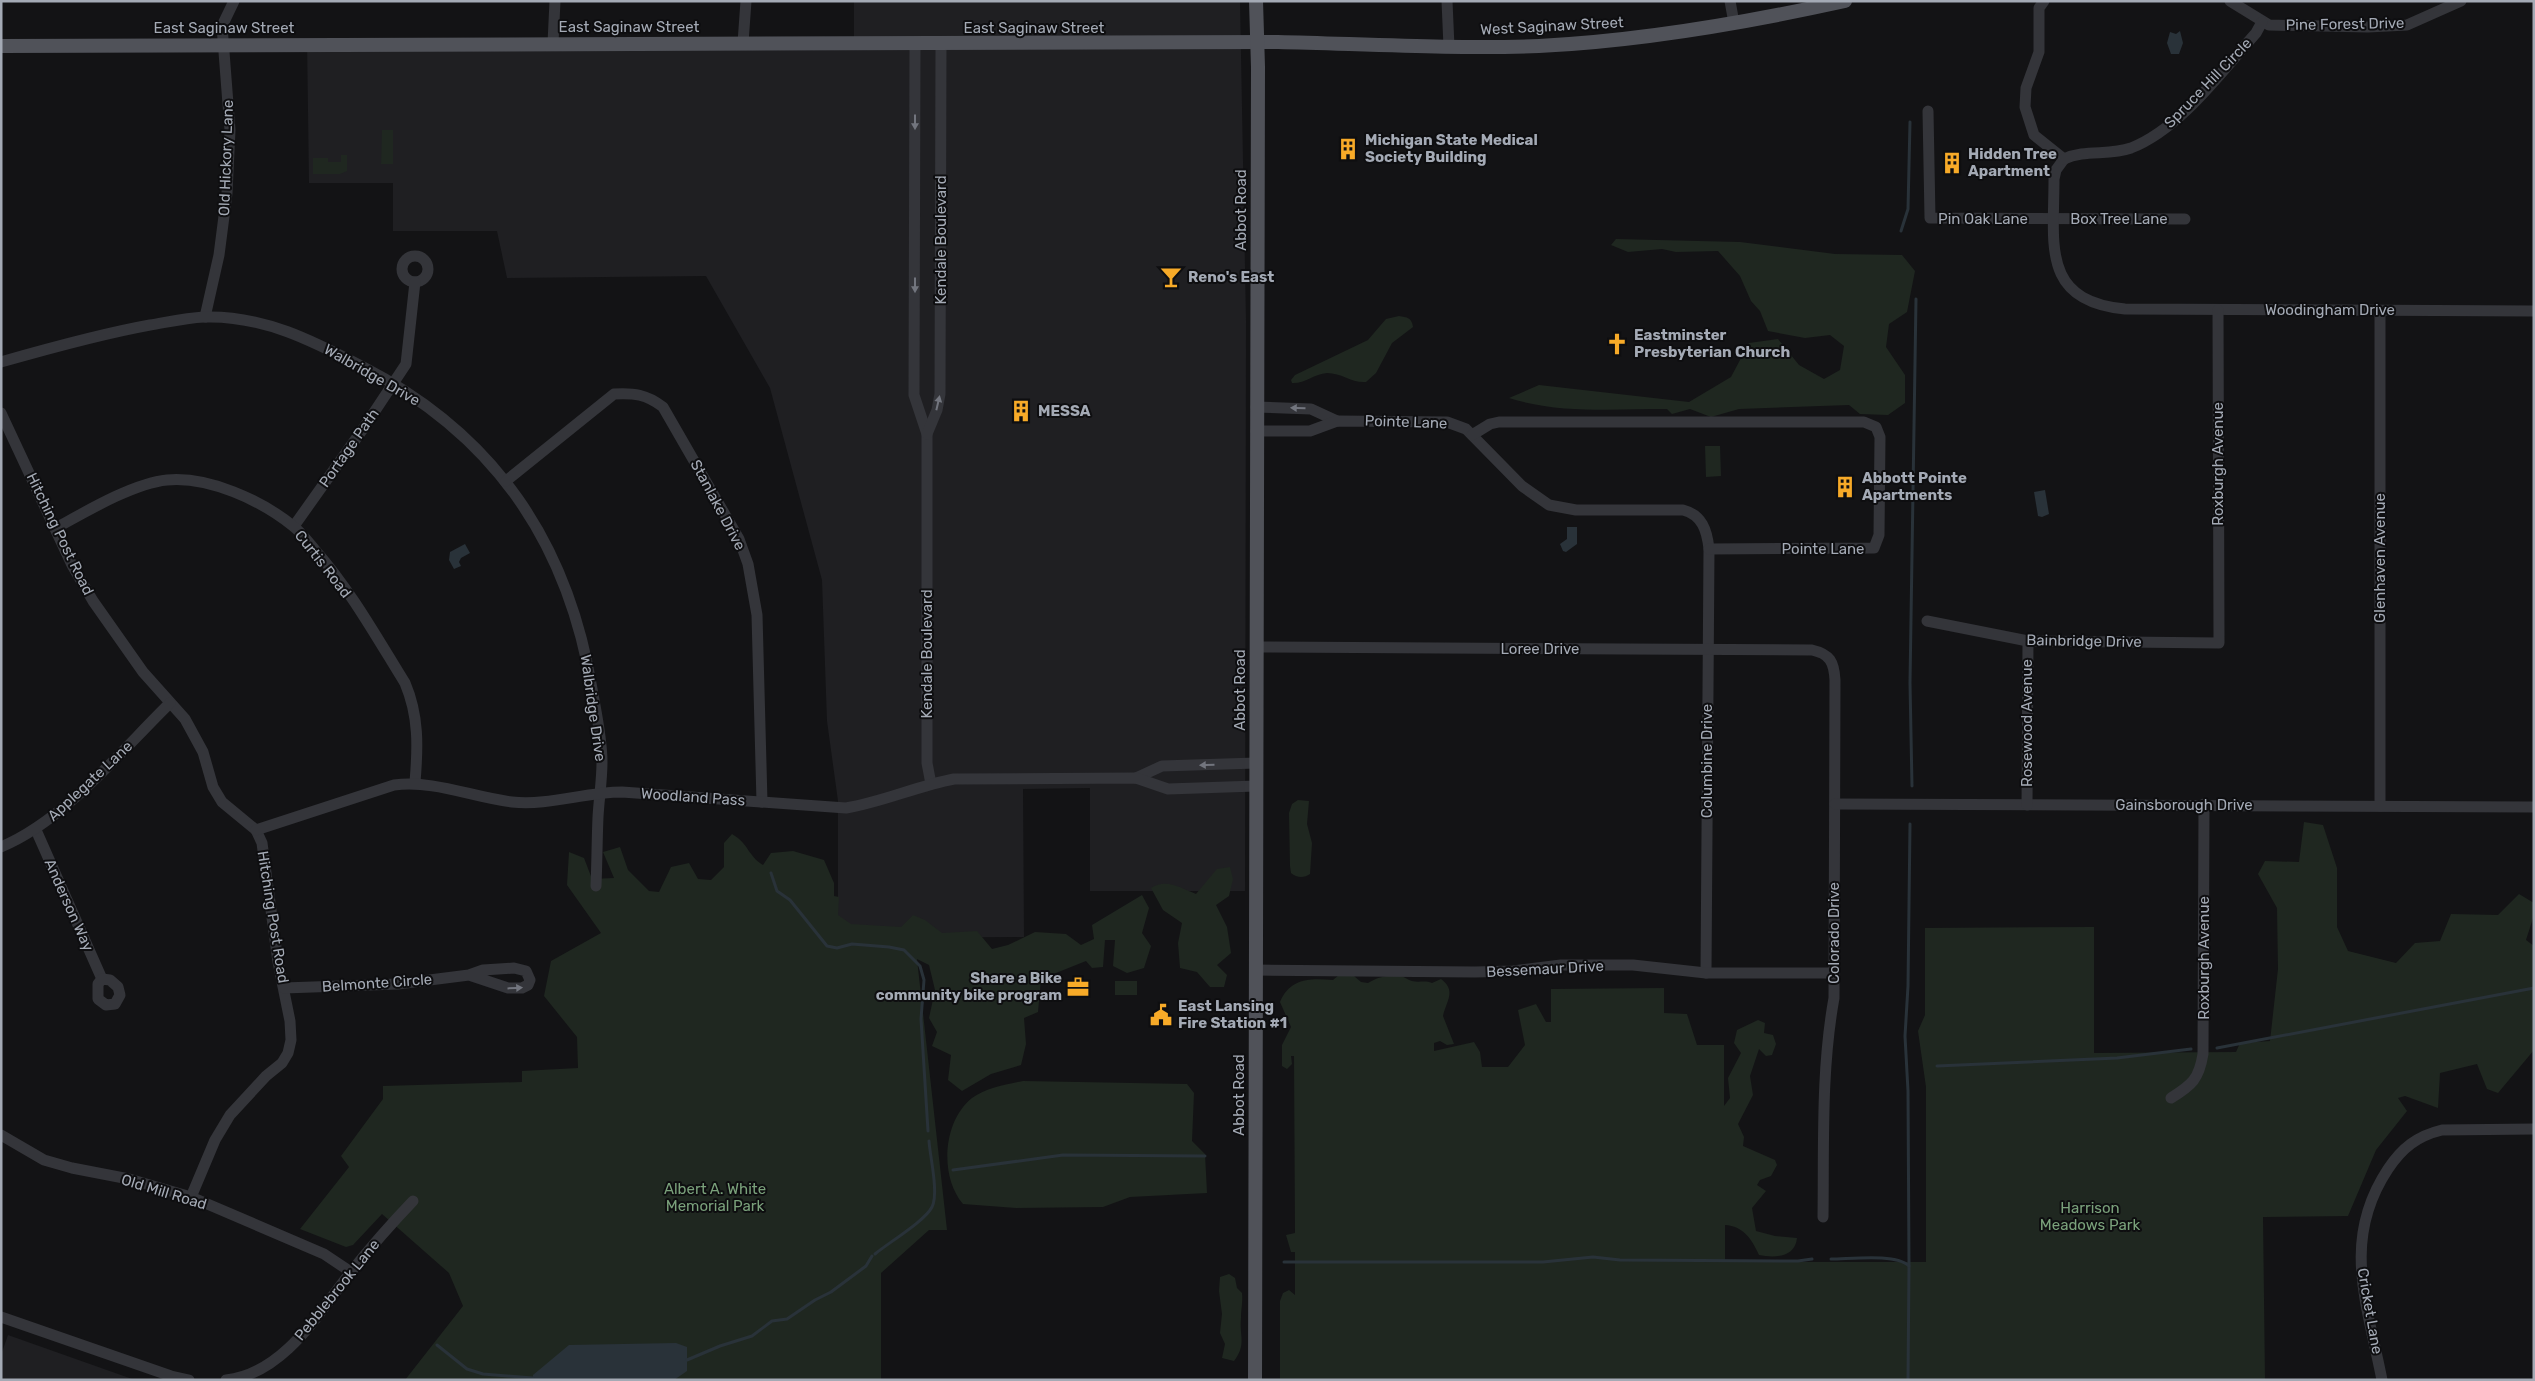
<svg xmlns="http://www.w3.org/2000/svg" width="2535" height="1381" font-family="Rubik,sans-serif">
  <rect width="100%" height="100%" fill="#131315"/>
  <!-- built -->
  <g fill="#1f1f22">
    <polygon points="854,1 1240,1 1246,321 1245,891 1090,891 1090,788 1023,789 1024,937 838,938 838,801 827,721 822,580 770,388 706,276 507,278 497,231 393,231 393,183 309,183 307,39 854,37"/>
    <polygon points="8,1335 135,1380 1,1380 1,1355"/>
  </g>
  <!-- green -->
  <g fill="#1f2720">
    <polygon points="382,130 393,130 393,164 381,164"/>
    <polygon points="341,155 347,155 347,171 340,174 313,174 313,158 328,158 328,162 341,162"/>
    <path d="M1616 239 1740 242 1835 254 1902 255 1915 271 1907 312 1889 324 1886 347 1905 375V403L1888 415 1860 414 1849 405 1739 409 1711 417 1690 409 1672 414 1667 409C1615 409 1559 414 1509 398L1539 385 1689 402 1731 377 1749 343 1778 339 1799 365 1824 379 1840 370 1844 346 1830 335 1805 338 1768 331 1760 311 1751 301 1740 276 1718 251 1676 252 1662 249 1628 252 1611 245Z"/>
    <path d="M1399 316C1407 317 1412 318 1413 327L1392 343 1376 373 1366 382C1351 383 1342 373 1327 373 1314 374 1304 384 1292 383L1291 380 1295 375 1368 340 1386 319Z"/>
    <polygon points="1705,446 1720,446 1721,476 1706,477"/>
    <path d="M1298 800 1309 801 1307 824 1312 843 1310 874C1304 878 1297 878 1291 873L1290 866 1289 813 1292 804Z"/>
    <path d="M2304 822 2323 825 2337 868V927L2348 951 2396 963 2415 943 2440 941 2451 914 2498 915 2519 894 2534 903V915L2526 940 2534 946V1050L2498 1093 2487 1089 2477 1064 2440 1073 2438 1108 2405 1096 2398 1098 2407 1111 2376 1150 2348 1216 2263 1217 2265 1380H1280V1301L1283 1293 1289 1290 1295 1295V1252H1291L1286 1235 1295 1233 1294 1056H1291L1292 1064 1287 1069 1282 1066V1045L1291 1027 1280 1002C1290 978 1310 978 1333 980L1339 975 1354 976 1361 982 1368 983C1377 977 1390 974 1400 976 1405 977 1408 980 1412 981 1419 983 1425 980 1432 983L1441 979C1457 991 1446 1001 1443 1016L1454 1044 1447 1045 1440 1041 1434 1043V1051L1474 1042 1480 1052 1482 1067H1508L1525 1045 1518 1010 1536 1004 1546 1022H1551V989L1664 988V1013L1687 1014 1697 1045H1724V1106L1730 1098 1728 1078 1741 1053 1734 1043 1737 1030 1758 1020 1765 1023 1764 1033 1773 1035 1776 1044 1772 1055 1766 1056 1759 1049 1750 1076 1753 1095 1738 1124 1744 1137 1743 1146 1775 1160 1777 1165 1771 1176 1760 1180 1757 1185 1766 1191 1752 1208 1756 1231 1775 1236 1797 1238C1795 1258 1774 1258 1759 1255 1752 1239 1743 1226 1725 1225V1262H1926V1087L1918 1031 1925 1015V928L2094 927V1053L2236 1052 2240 1043 2270 1041 2278 969 2277 908 2258 874 2265 861 2299 862Z"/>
    <path d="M732 834C749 844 748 856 763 865L771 853 793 851 824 860 834 883V896L839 897 838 915 851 924 901 927 913 915 925 920 942 933 977 931 992 949 1008 945 1035 932 1066 934 1081 945 1094 939 1092 925 1142 895 1149 908 1142 933 1151 946 1144 968 1127 973 1113 966 1115 940H1105L1103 967 1092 968 1086 961 1041 979 1038 1012 1024 1018 1026 1044 1021 1065 991 1074 962 1091 948 1080 951 1055 932 1046 937 1032 929 1018 935 990 929 965 917 959 947 1230H929L881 1273V1380H405L463 1306 449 1273 382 1214 353 1245 346 1247 300 1229 349 1167 341 1156 383 1099V1086L522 1082V1071L578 1068 577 1037 544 996 551 961 601 933 567 885 569 852 584 858 592 879 614 878 603 852 620 847 628 870 649 891 659 892 671 867 689 863 698 879 711 880 724 867V843Z"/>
    <path d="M1230 867 1233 879 1229 896 1216 905 1227 927 1231 953 1217 965 1227 975 1224 987H1210L1197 972 1180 968 1178 943 1182 923 1163 910 1151 888C1166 878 1181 888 1196 894L1217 869Z"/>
    <rect x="1115" y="981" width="22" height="14"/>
    <path d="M1023 1081 1187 1084 1194 1093 1192 1141 1205 1154 1207 1193 1130 1197 1103 1207 1016 1208 963 1204C939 1176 943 1121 972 1098 985 1088 1007 1084 1023 1081Z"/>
    <path d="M1229 1274 1235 1278 1237 1288 1242 1293C1243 1302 1241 1309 1241 1318 1239 1336 1247 1344 1234 1361L1222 1358 1225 1344 1220 1333 1222 1314 1219 1291 1220 1277Z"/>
  </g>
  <!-- water -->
  <g fill="#293239">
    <polygon points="2180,31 2183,43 2179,54 2171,54 2167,43 2170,32 2176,34"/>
    <polygon points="2045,490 2049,514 2042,517 2038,516 2034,492"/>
    <polygon points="1567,527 1577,527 1577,544 1566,552 1563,551 1560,544 1567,539"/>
    <polygon points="465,544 470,553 461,558 459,562 461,566 454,569 449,560 450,552"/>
    <polygon points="676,1343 687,1347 687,1371 674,1380 533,1380 533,1375 569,1345"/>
  </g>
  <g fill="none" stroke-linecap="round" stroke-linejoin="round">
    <!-- stream -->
    <g stroke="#293239" stroke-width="3">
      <polyline points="1901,231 1908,209 1910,122"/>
      <polyline points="1912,786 1910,683 1916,299"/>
      <polyline points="771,873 777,891 790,900 827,946 837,948 852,944 889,947 904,950 920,966 924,980 921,1019 928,1131"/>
      <polyline points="2217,1048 2534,988"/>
      <polyline points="1937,1066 2117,1058 2191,1049"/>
      <polyline points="953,1170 1063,1155 1205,1156"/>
      <path d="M875 1254C888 1243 925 1221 932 1207 939 1193 930 1157 929 1141"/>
      <path d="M1831 1259C1850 1259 1896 1253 1909 1266L1908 1380"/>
      <polyline points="1284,1262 1543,1262 1593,1257 1620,1260 1798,1261 1812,1259"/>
      <polyline points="1909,1266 1908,1091 1905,1036 1908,986 1910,824"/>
      <polyline points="437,1345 467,1369 483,1374 533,1378"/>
      <polyline points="687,1360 720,1346 752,1336 772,1321 787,1319 815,1300 831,1292 866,1266 872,1256"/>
    </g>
    <!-- minor -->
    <g stroke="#34353a" stroke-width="11">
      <polyline points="1447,1 1449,47"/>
      <polyline points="1730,1 1734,23"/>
      <polyline points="2044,1 2039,8 2039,52 2026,88 2025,107 2034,135 2064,159"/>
      <polyline points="2230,1 2269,25 2368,27 2407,25 2461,1"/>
      <polyline points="553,43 555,1"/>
      <polyline points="743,43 746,1"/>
      <polyline points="915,44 914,395 927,434 927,763 931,784"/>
      <polyline points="1928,111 1930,218 2185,219"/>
      <path d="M2064 159 2056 170 2054 179C2054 245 2041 301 2125 309L2534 311"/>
      <path d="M2064 159C2085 149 2109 156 2131 148 2181 128 2221 72 2256 33L2262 22"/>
      <circle cx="415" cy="269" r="13"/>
      <polyline points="2380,311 2380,806"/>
      <polyline points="205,317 219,255 227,193 230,130 222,26 234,1"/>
      <path d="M1 362C50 348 100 334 150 325 168 322 186 318 204 317 263 315 313 341 363 367 495 435 568 543 592 689 596 712 602 738 602 762 602 780 599 799 598 817 597 840 597 863 596 886"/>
      <polyline points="1256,407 1311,409 1337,421"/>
      <polyline points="1,413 72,565 93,601 143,672 185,719 203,752 213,787 222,802 256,830 262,843 278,962 290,1021 291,1040 288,1053 282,1063 266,1076 230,1115 215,1140 191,1197"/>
      <path d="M1256 431H1310L1337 421 1447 422 1466 429 1522 486 1549 505 1576 510H1683C1702 515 1707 530 1709 549L1706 973"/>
      <polyline points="927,434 937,410 940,394 941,44"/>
      <polyline points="1472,435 1490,424 1499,422 1864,422 1876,427 1880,437 1879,535 1874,548 1709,549"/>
      <path d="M506 481 614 394C634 393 646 394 663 407L739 539 748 564 757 615 762 802"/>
      <polyline points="294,526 365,426 406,364 415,282"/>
      <path d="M56 528C85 512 134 483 167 480 208 476 261 500 293 526 302 533 309 543 316 551 351 591 377 638 405 683 419 716 418 747 415 782"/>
      <polyline points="1927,621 2028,641 2219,643 2218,310"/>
      <path d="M1257 647 1812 650C1830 654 1834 662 1835 680L1834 998C1821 1070 1824 1144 1823 1217"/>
      <polyline points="1136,778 1162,766 1256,763"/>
      <polyline points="1835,804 2534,807"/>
      <polyline points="2027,805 2028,641"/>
      <polyline points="36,830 102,979"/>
      <path d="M256 830 394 785C435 780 471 797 512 802 549 806 585 792 622 792L846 808C883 802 917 786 954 779L1136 778 1168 789 1256 786"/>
      <path d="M1 847C64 821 121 751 170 703"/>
      <polyline points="1256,970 1475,972 1513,971 1561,965 1633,965 1706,973 1834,973"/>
      <polygon points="102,979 110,980 118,987 120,995 115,1004 106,1005 98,999 98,984"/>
      <polyline points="284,988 398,984 469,975 483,970 514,968 526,971 530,980 528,985 522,988 508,988 469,975"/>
      <path d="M2171 1098C2192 1085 2199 1079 2203 1054L2204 804"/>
      <polyline points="1,1135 44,1160 72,1168 129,1179 191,1197 324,1254 351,1272"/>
      <polyline points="1,1317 171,1376 189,1380"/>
      <path d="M226 1380C283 1374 319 1313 350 1273 370 1248 391 1224 413 1201"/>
      <path d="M2382 1380C2367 1303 2341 1240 2388 1169 2402 1148 2417 1136 2442 1130L2534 1129"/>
    </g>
    <!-- major -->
    <g stroke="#505259" stroke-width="14">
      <path d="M1 46 1278 42C1365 44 1452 49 1539 46 1641 41 1745 23 1845 1"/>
      <polyline points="1255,1380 1258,67 1256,1"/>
    </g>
  </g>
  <!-- one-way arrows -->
  <defs><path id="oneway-solid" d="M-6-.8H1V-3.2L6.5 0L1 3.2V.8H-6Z" transform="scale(1.25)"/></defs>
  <g fill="#72757e">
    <use href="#oneway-solid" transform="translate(915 122) rotate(90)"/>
    <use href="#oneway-solid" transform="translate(915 285) rotate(90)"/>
    <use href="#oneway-solid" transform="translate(938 403) rotate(-77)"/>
    <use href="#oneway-solid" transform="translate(1298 408) rotate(-178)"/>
    <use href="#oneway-solid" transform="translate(1207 765) rotate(178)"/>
    <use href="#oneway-solid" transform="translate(515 988) rotate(-3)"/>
  </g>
  <!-- icons -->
  <defs>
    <g id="building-bare" transform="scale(1.725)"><path d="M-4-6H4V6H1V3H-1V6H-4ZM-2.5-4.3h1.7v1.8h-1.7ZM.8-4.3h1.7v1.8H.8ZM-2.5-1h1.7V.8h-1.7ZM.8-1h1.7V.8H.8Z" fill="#f7aa28" stroke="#0e0e10" stroke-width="2.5" paint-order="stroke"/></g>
    <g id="bar-bare" transform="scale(1.725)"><path d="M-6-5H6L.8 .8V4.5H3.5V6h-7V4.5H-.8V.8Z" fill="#f7aa28" stroke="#0e0e10" stroke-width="2.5" paint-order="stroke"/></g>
    <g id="church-bare" transform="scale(1.725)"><path d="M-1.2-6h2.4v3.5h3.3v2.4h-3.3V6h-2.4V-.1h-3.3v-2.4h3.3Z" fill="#f7aa28" stroke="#0e0e10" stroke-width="2.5" paint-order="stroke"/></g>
    <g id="office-bare" transform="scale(1.725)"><path d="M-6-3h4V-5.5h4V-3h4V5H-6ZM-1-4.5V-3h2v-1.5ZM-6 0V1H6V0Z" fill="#f7aa28" stroke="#0e0e10" stroke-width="2.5" paint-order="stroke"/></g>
    <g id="civic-bare" transform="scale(1.725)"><path d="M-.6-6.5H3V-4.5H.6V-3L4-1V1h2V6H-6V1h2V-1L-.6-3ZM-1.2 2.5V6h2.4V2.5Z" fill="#f7aa28" stroke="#0e0e10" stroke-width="2.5" paint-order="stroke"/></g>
  </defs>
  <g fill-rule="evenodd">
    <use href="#building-bare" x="1348" y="149"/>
    <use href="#building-bare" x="1952" y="163"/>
    <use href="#bar-bare" x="1171" y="277"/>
    <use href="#church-bare" x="1617" y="344"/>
    <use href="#building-bare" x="1021" y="411"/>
    <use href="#building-bare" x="1845" y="487"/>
    <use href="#office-bare" x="1078" y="987"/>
    <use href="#civic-bare" x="1161" y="1015"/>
  </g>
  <g text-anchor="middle" stroke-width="4" stroke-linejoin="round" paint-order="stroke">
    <!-- street labels -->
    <g font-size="15" fill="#a4aab5" stroke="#0e0e10">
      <text transform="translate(2345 24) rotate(-1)" y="5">Pine Forest Drive</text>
      <text transform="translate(1552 26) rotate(-3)" y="5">West Saginaw Street</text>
      <text x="629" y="32">East Saginaw Street</text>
      <text x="224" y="33">East Saginaw Street</text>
      <text x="1034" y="33">East Saginaw Street</text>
      <text transform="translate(2208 83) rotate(-46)" y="5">Spruce Hill Circle</text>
      <text transform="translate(226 158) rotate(-88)" y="5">Old Hickory Lane</text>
      <text transform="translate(1241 210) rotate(-90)" y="5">Abbot Road</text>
      <text x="1983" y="224">Pin Oak Lane</text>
      <text x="2119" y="224">Box Tree Lane</text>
      <text transform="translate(941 240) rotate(-90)" y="5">Kendale Boulevard</text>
      <text x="2330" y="315">Woodingham Drive</text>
      <text transform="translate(372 375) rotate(30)" y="5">Walbridge Drive</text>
      <text transform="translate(1406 422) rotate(2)" y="5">Pointe Lane</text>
      <text transform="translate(349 448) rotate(-55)" y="5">Portage Path</text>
      <text transform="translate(2218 464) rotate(-90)" y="5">Roxburgh Avenue</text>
      <text transform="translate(718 505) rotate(62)" y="5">Stanlake Drive</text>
      <text transform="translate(60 534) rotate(64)" y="5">Hitching Post Road</text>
      <text x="1823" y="554">Pointe Lane</text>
      <text transform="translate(2380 558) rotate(-90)" y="5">Glenhaven Avenue</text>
      <text transform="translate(323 564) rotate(52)" y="5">Curtis Road</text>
      <text transform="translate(2084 641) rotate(1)" y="5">Bainbridge Drive</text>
      <text x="1540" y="654">Loree Drive</text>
      <text transform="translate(927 654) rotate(-90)" y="5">Kendale Boulevard</text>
      <text transform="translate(1240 690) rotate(-90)" y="5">Abbot Road</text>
      <text transform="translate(593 708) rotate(82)" y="5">Walbridge Drive</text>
      <text transform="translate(2027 723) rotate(-90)" y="5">Rosewood Avenue</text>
      <text transform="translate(1707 761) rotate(-90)" y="5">Columbine Drive</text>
      <text transform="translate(90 781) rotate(-43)" y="5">Applegate Lane</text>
      <text transform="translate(693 797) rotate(4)" y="5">Woodland Pass</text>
      <text x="2184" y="810">Gainsborough Drive</text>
      <text transform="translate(69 905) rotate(66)" y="5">Anderson Way</text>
      <text transform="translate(273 917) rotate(81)" y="5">Hitching Post Road</text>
      <text transform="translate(1834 933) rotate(-90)" y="5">Colorado Drive</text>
      <text transform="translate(2204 958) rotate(-90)" y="5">Roxburgh Avenue</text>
      <text transform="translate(1545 969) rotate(-3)" y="5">Bessemaur Drive</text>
      <text transform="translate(377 983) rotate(-4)" y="5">Belmonte Circle</text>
      <text transform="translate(1239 1095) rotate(-90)" y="5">Abbot Road</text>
      <text transform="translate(164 1192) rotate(17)" y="5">Old Mill Road</text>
      <text transform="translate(337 1290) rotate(-51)" y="5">Pebblebrook Lane</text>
      <text transform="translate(2370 1311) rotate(80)" y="5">Cricket Lane</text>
    </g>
    <!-- poi labels -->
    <g font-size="15" font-weight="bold" fill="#a4aab5" stroke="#0e0e10" text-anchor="start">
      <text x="1365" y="145">Michigan State Medical<tspan x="1365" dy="17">Society Building</tspan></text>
      <text x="1968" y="159">Hidden Tree<tspan x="1968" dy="17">Apartment</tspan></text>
      <text x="1188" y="282">Reno's East</text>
      <text x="1634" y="340">Eastminster<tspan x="1634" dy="17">Presbyterian Church</tspan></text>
      <text x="1038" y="416">MESSA</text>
      <text x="1862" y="483">Abbott Pointe<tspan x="1862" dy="17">Apartments</tspan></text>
      <text x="1062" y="983" text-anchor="end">Share a Bike<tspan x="1062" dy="17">community bike program</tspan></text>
      <text x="1178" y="1011">East Lansing<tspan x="1178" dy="17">Fire Station #1</tspan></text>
    </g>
    <!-- park labels -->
    <g font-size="15" fill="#7aa17b" stroke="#0e0e10">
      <text x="715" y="1194">Albert A. White<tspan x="715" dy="17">Memorial Park</tspan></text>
      <text x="2090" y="1213">Harrison<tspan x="2090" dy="17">Meadows Park</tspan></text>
    </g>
  </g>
  <!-- border -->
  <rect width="2535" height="1381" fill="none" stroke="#a4aab5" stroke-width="5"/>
</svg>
